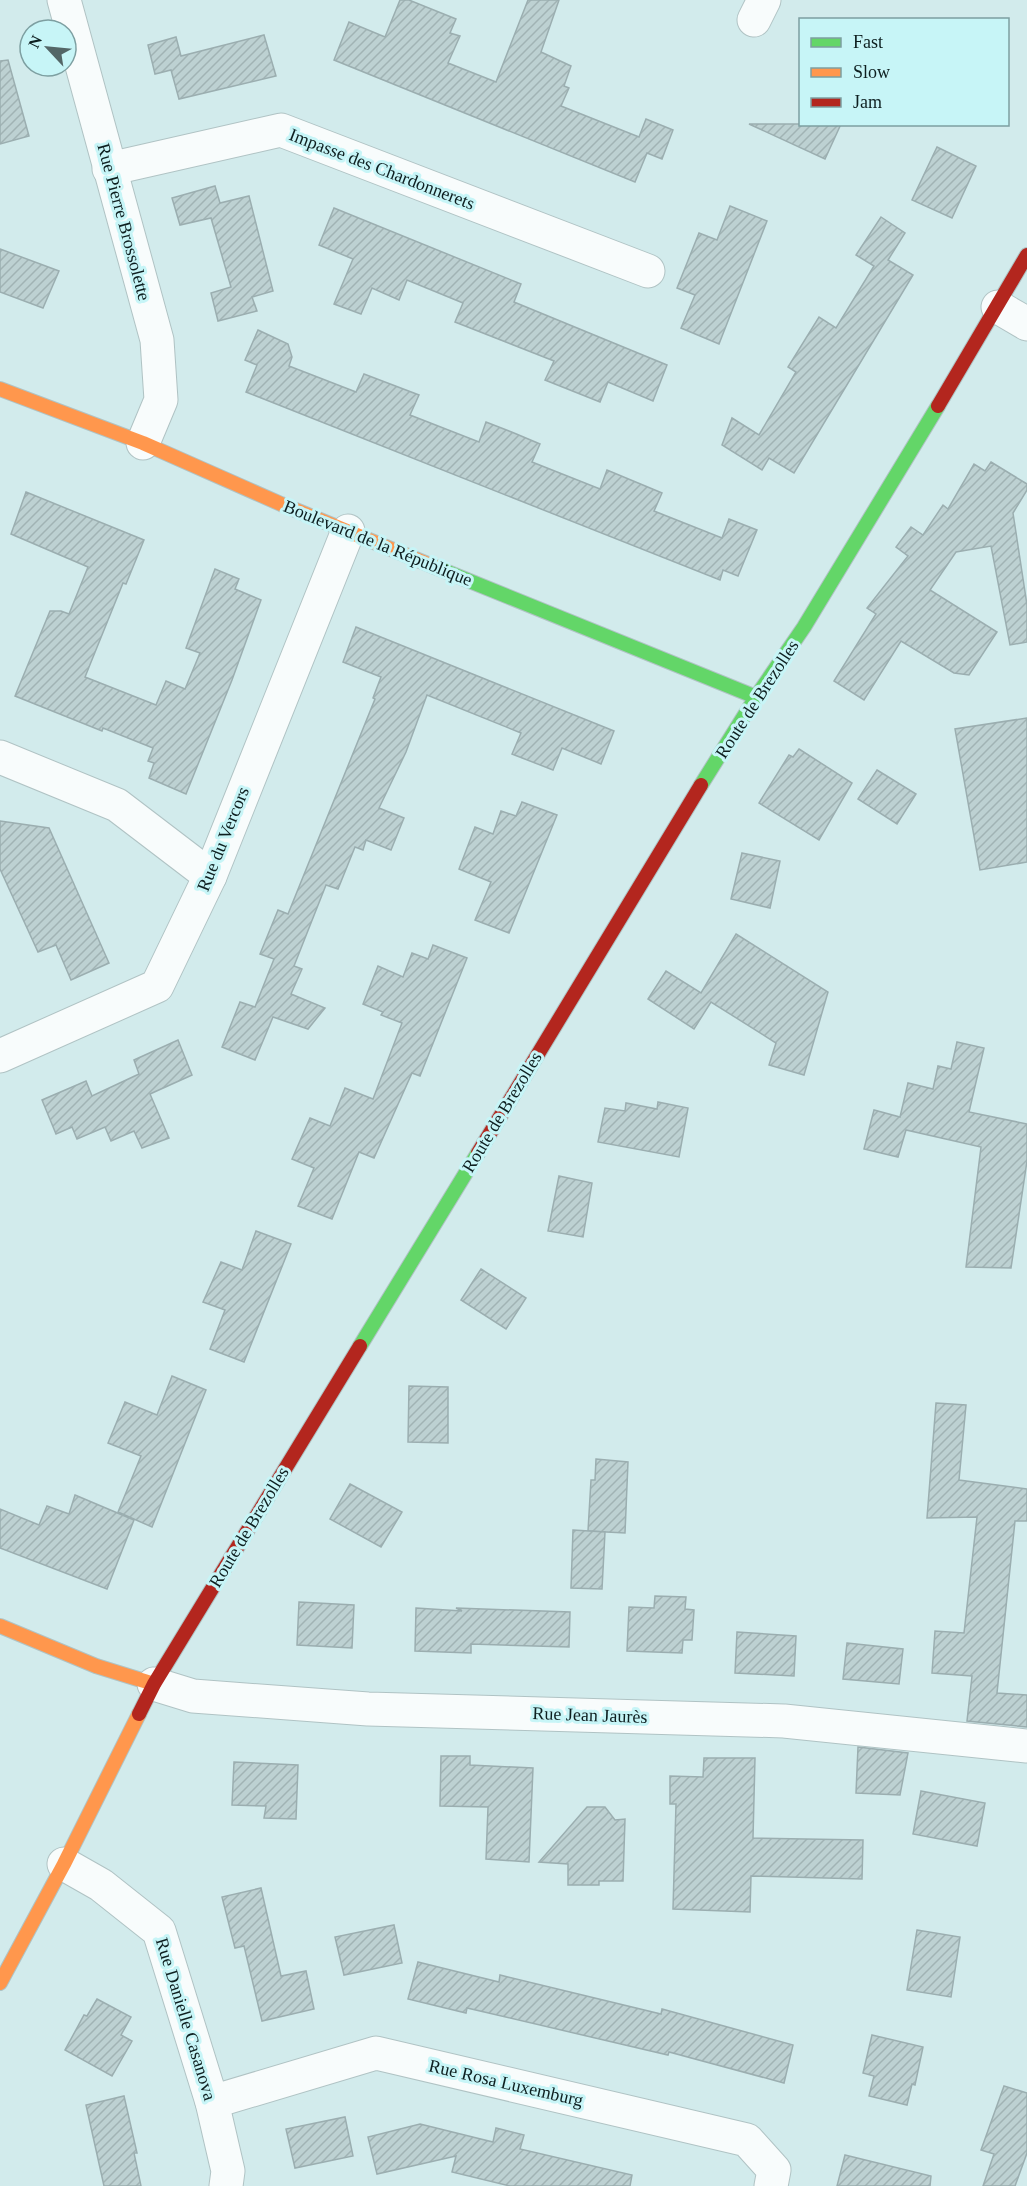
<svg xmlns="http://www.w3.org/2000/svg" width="1027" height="2186" font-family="'Times New Roman',serif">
  <defs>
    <pattern id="building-hatch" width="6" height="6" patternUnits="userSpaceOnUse" patternTransform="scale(1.5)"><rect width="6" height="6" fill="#bdd1d2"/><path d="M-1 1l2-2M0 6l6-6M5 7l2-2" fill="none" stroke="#a1b3b4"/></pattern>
  </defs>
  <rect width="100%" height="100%" fill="#d2ebec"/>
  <!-- building -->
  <g fill="url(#building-hatch)" stroke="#9baeb0" stroke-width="1.5">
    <polygon points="400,0 409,0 456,19 450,33 460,36 448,63 496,82 528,0 559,0 541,52 571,66 564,86 569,88 561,106 639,137 646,119 673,130 662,159 647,153 635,182 334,60 349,22 385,37"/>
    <polygon points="264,35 276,76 179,99 171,70 155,74 148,45 176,37 181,56"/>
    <polygon points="8,60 29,136 0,144 0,61"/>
    <polygon points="749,124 841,124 825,159"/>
    <polygon points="937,147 976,166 952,218 912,200"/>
    <polygon points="215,186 220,203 249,196 273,291 252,297 257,311 218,321 211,293 231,287 211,218 180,225 172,198"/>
    <polygon points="730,206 767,221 719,344 681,328 695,295 677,288 699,233 717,240"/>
    <polygon points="334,208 521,284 514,302 667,365 653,401 608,382 600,402 545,380 554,361 455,322 463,303 407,280 399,300 372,288 361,314 334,304 353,259 319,245"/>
    <polygon points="881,217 905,233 888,260 913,275 794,473 769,458 762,470 722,445 732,418 759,435 796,372 788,367 819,317 836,328 874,266 856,255"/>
    <polygon points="0,249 59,271 43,308 0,292"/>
    <polygon points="258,330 288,344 292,357 289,366 356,392 364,374 419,395 410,415 479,442 486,422 514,433 540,444 532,462 600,489 607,470 662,493 654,511 722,538 729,519 757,530 738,576 723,570 720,580 246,392 257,365 245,360"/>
    <polygon points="991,462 1027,484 1027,490 1013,513 1027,605 1027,642 1010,645 991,546 956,552 930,590 997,632 969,675 954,673 901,641 864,700 834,681 876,614 867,608 908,556 896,547 911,527 923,535 943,505 948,509 974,464 985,471"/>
    <polygon points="26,492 144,540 126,584 123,583 85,677 156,705 166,681 185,689 200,653 186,648 215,569 239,579 235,589 261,600 232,680 186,794 149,778 154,763 148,761 153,748 103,728 102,731 15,696 50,611 61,611 69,614 88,567 11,534"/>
    <polygon points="356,627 614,731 601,764 562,748 553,770 512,754 521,733 427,695 406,752 379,808 404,818 391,850 366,840 363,850 355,847 338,889 326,885 294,966 302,969 291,994 325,1008 308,1029 273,1017 255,1060 222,1047 240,1002 255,1007 274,959 260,954 278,910 288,914 375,699 373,698 381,677 343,662"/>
    <polygon points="1027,718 1027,862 980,870 955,729"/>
    <polygon points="799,749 852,783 819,840 759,803 789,755 793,757"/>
    <polygon points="877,770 916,794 897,824 858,799"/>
    <polygon points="522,802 557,815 509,933 475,920 491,882 459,869 475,827 493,834 501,811 516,816"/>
    <polygon points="0,821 49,828 109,963 71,980 56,945 38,952 0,869"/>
    <polygon points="742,853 780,861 770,908 731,899"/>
    <polygon points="736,934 828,992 804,1075 769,1065 776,1043 711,1002 694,1029 648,999 666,971 701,993"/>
    <polygon points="433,945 467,958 420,1076 412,1073 374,1158 359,1152 332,1219 298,1206 314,1168 292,1159 310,1118 330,1126 345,1088 373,1099 402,1023 381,1015 383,1012 363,1004 378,966 403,977 412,953 428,959"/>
    <polygon points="178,1040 192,1075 150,1094 169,1138 142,1148 134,1131 111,1141 105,1127 77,1139 72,1127 56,1134 42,1100 86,1081 92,1096 139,1074 134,1060"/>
    <polygon points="957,1042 984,1048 969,1112 1027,1124 1027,1161 1011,1268 966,1267 981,1147 906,1130 898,1157 864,1149 874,1110 900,1117 908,1083 933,1089 938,1066 951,1069"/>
    <polygon points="658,1102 688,1108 679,1157 598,1142 605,1108 625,1111 626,1103 657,1109"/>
    <polygon points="559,1176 592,1183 583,1237 548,1231"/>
    <polygon points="256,1231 291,1244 244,1362 210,1349 225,1310 203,1302 221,1262 242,1270"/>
    <polygon points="481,1269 526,1298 506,1329 461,1300"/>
    <polygon points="172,1376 206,1390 152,1527 118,1512 141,1456 108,1443 125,1402 157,1415"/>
    <polygon points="409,1386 448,1387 448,1443 408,1442"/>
    <polygon points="936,1403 966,1405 959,1480 1027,1489 1027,1521 1015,1521 997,1693 1027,1695 1027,1727 967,1721 972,1676 932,1673 935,1631 964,1633 977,1517 927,1518"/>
    <polygon points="596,1459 628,1462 625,1533 588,1531 591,1480 595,1480"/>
    <polygon points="350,1484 402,1512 381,1547 330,1519"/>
    <polygon points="75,1495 134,1520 107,1589 0,1548 0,1509 39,1525 47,1506 69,1514"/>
    <polygon points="573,1530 605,1532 602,1589 571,1588"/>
    <polygon points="655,1596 686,1597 685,1609 694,1610 692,1640 683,1640 682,1653 627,1651 629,1607 654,1608"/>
    <polygon points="299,1602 354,1605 352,1648 297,1645"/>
    <polygon points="416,1608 462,1611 456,1608 570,1612 569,1647 471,1644 471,1653 415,1651"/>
    <polygon points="737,1632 796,1636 794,1676 735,1673"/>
    <polygon points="847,1643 903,1649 899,1684 843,1679"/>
    <polygon points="858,1747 908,1753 900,1795 856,1793"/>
    <polygon points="441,1756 470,1756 470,1765 533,1768 529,1862 486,1859 488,1807 440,1806"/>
    <polygon points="704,1758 755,1758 753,1838 863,1840 862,1879 751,1876 750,1912 673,1909 676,1804 670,1804 670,1776 703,1777"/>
    <polygon points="234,1762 298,1765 296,1819 264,1818 266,1806 232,1805"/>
    <polygon points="921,1791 985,1803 977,1846 913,1834"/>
    <polygon points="587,1807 605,1807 615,1820 625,1819 623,1881 599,1881 599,1885 568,1885 568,1864 539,1862"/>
    <polygon points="261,1888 281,1976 306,1971 314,2009 262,2021 244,1946 235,1948 222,1897"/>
    <polygon points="394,1925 402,1963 344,1975 335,1937"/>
    <polygon points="917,1930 960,1937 951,1997 907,1990"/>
    <polygon points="418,1962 499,1982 500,1975 661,2014 662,2009 793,2045 784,2083 669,2052 668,2055 467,2008 466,2013 408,1999"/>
    <polygon points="97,1999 131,2017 121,2035 132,2041 112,2076 65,2050 84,2015 87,2016"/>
    <polygon points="872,2035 923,2047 915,2085 912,2084 907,2105 869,2096 874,2076 863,2073"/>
    <polygon points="1004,2086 1027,2093 1027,2153 1015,2186 983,2186 994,2154 981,2150"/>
    <polygon points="124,2096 137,2153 134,2153 141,2186 104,2186 86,2105"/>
    <polygon points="345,2117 353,2156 295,2168 286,2129"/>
    <polygon points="420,2124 493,2142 496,2128 524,2135 520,2149 632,2175 630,2186 510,2186 452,2172 456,2156 377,2174 368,2137"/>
    <polygon points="845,2155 931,2176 930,2186 837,2186"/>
  </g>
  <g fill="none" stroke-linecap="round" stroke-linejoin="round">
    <!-- street casing -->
    <g stroke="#b0c3c4" stroke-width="35">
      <g id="street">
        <polyline points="64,0 157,340 161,400 143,443"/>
        <polyline points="754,20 764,0"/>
        <polyline points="109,169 281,130 648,271"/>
        <polyline points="998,307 1027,324"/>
        <polyline points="0,757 117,805 210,876"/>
        <polyline points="0,1056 157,986 210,876 348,531"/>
        <polyline points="154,1684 193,1696 368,1709 784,1721 1027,1746"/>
        <polyline points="64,1864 101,1885 159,1931 212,2102 228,2171 226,2186"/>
        <polyline points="212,2102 376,2053 747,2140 774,2170 771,2186"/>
      </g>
    </g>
    <!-- fast casing -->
    <g stroke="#b0c3c4" stroke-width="16">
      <g id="fast">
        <polyline points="435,567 756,697"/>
        <polyline points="701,785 756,697 804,627 938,406"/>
        <polyline points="360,1346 478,1153"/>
      </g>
    </g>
    <!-- slow casing -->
    <g stroke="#b0c3c4" stroke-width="16">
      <g id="slow">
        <polyline points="0,389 143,443 281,504 435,567"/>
        <polyline points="0,1626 96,1666 154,1684"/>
        <polyline points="0,1983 64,1864 139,1714"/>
      </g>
    </g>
    <!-- jam casing -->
    <g stroke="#b0c3c4" stroke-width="16">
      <g id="jam">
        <polyline points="938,406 1027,255"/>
        <polyline points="478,1153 701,785"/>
        <polyline points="139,1714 154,1684 360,1346"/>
      </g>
    </g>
    <!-- street -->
    <use href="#street" stroke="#f8fcfc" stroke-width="33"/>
    <!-- fast -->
    <use href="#fast" stroke="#63d668" stroke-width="14"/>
    <!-- slow -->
    <use href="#slow" stroke="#ff974d" stroke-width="14"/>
    <!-- jam -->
    <use href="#jam" stroke="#b3261e" stroke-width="14"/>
  </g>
  <g text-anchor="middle" stroke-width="6" stroke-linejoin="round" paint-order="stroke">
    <!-- street labels -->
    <g font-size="18" fill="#0e1f20" stroke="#c7f5f7">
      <text transform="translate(382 169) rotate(21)" y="6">Impasse des Chardonnerets</text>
      <text transform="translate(124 222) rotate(75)" y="6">Rue Pierre Brossolette</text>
      <text transform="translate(378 543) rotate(22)" y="6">Boulevard de la République</text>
      <text transform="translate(757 699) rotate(-57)" y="6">Route de Brezolles</text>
      <text transform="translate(223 839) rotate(-68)" y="6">Rue du Vercors</text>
      <text transform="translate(502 1112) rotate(-59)" y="6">Route de Brezolles</text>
      <text transform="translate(249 1527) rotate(-59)" y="6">Route de Brezolles</text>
      <text transform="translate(590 1715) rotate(2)" y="6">Rue Jean Jaurès</text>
      <text transform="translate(186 2019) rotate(73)" y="6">Rue Danielle Casanova</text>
      <text transform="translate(506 2083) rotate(13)" y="6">Rue Rosa Luxemburg</text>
    </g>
  </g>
  <!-- legend -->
  <rect x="799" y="18" width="210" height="108" fill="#c7f5f7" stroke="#7d9fa1" stroke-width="1.5"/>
  <rect x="811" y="38" width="30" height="9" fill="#63d668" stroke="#7d9fa1" stroke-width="1.5"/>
  <text x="853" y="48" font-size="18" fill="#0e1f20">Fast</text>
  <rect x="811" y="68" width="30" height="9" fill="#ff974d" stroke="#7d9fa1" stroke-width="1.5"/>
  <text x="853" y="78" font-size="18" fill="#0e1f20">Slow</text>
  <rect x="811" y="98" width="30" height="9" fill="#b3261e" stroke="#7d9fa1" stroke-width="1.5"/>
  <text x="853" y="108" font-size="18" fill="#0e1f20">Jam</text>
  <!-- north arrow -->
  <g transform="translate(48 48) rotate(296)"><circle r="28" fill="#c7f5f7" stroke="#7d9fa1" stroke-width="1.5"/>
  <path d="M0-4.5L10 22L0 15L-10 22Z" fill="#536667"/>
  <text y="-9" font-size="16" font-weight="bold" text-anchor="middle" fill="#0e1f20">N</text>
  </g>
</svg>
